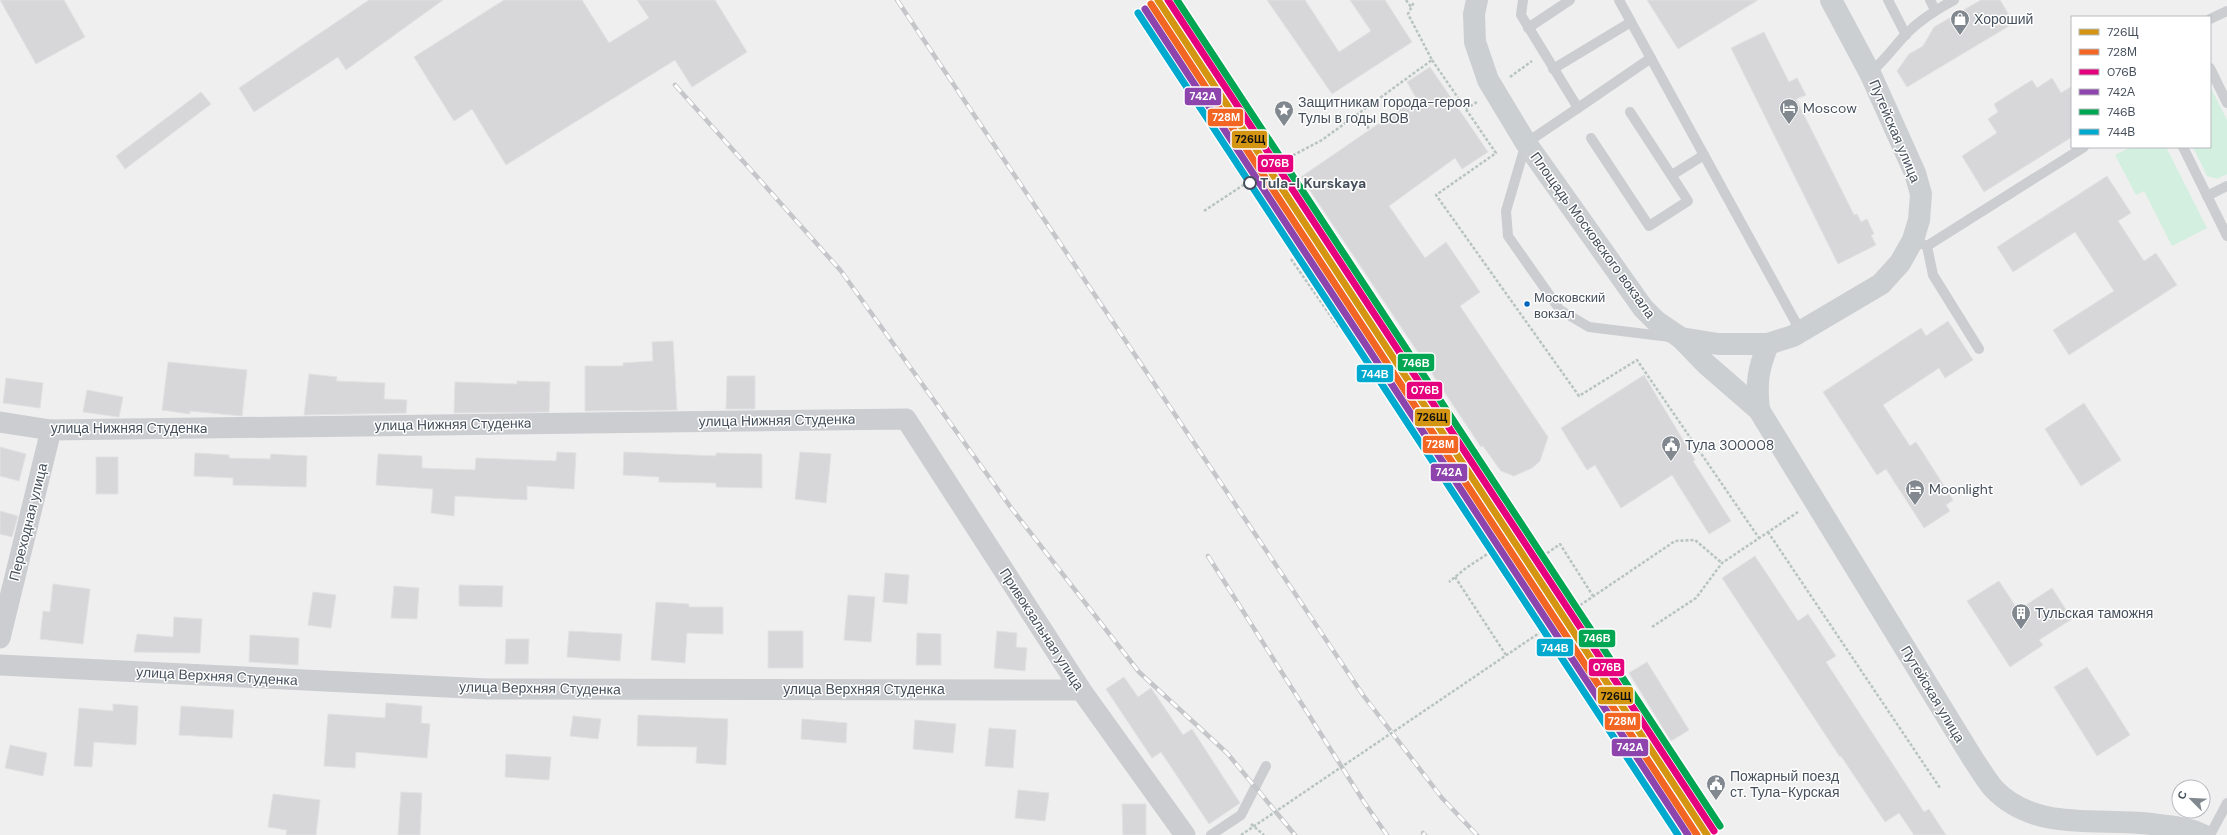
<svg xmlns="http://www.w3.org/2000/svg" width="2227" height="835" font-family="'DM Sans',sans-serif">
  <rect width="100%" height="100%" fill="#f0efef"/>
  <!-- green -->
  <g fill="#d3efe0">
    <polygon points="2210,86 2227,120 2227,174 2217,179 2207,176 2193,147 2210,147"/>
    <polygon points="2131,147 2166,147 2207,228 2172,246 2144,191 2136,195 2115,155"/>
  </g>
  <!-- building -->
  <g fill="#d7d7d9" stroke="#e1e1e2">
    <polygon points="0,0 64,0 85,37 36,64"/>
    <polygon points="369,0 443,0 346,70 338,57 254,112 239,88"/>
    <polygon points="504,0 582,0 609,43 649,18 637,0 715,0 747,52 692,87 675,60 506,165 472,109 454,121 414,57"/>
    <polygon points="1267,0 1305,0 1339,52 1371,31 1350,0 1385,0 1412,42 1332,94"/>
    <polygon points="1647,0 1758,0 1678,49"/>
    <polygon points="1981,0 2000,0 2014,23 1907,87 1897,71 1909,54 1923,46 1934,27"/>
    <polygon points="1764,32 1789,82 1797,78 1806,95 1796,99 1854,215 1857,214 1861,222 1867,219 1874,234 1871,235 1876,245 1838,264 1731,48"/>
    <polygon points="1430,67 1488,152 1462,169 1455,158 1389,206 1425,258 1446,242 1480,292 1460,306 1548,437 1540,461 1532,468 1514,476 1501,471 1483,446 1481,447 1301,177 1416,98 1407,82"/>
    <polygon points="2052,78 2061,93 2072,86 2072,137 1984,192 1962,156 1997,133 1988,119 1998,112 1994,104 2032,80 2037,88"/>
    <polygon points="201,92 211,104 125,169 116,156"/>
    <polygon points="2107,176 2131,213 2118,221 2144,261 2156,253 2177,285 2069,355 2053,330 2114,291 2075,232 2013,272 1997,247"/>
    <polygon points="1948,321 1973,360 1945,378 1939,368 1883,405 1910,446 1916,442 1953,500 1946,505 1950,511 1924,528 1886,469 1877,475 1823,392 1921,328 1926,336"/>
    <polygon points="673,341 677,410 585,411 585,366 623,366 623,363 653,361 652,342"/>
    <polygon points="168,362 247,370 242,416 190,411 190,414 162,410"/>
    <polygon points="309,374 337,377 336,381 385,383 384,399 407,400 406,413 304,415"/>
    <polygon points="1644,375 1695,460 1693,461 1731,521 1709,534 1672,475 1621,508 1595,465 1587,470 1561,428"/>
    <polygon points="727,376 755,376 755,409 726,409"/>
    <polygon points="6,378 43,383 40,408 3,403"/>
    <polygon points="517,381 550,382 549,412 454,413 455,382 517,384"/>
    <polygon points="87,390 123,397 119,417 83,412"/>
    <polygon points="2084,403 2121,460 2081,486 2045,429"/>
    <polygon points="0,447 26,454 19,481 0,476"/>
    <polygon points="557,452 576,453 574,489 527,486 527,500 455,496 454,516 431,513 433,489 376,485 378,454 422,456 422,468 475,470 476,458 556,461"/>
    <polygon points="624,452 716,456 716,453 762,454 762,488 716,487 716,483 659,482 659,477 623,475"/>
    <polygon points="800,452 831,454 826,503 795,499"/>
    <polygon points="195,453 229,455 229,458 270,459 271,454 307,456 306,487 233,485 233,478 194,476"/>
    <rect x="96" y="457" width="22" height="37"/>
    <polygon points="0,511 18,516 12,537 0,534"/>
    <polygon points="1755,556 1798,621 1808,614 1836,656 1826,662 1924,812 1929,809 1946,835 1914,835 1899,813 1885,822 1841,756 1840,757 1722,578"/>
    <polygon points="885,573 909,575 907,604 883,602"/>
    <polygon points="1999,581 2018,610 2052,588 2072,619 2039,640 2043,645 2010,667 1967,601"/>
    <polygon points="53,584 90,589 83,644 40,639 43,611 50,612"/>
    <polygon points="459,585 503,586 502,607 459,606"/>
    <polygon points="394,586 419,588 417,619 391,618"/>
    <polygon points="313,592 336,595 331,628 308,625"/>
    <polygon points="848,595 875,597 871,642 844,640"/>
    <polygon points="656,602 689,604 689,607 723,607 723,634 687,633 685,663 651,660"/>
    <polygon points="174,617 202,619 200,653 134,652 137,634 173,637"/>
    <polygon points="569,631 622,634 620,661 567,657"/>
    <rect x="768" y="631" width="35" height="37"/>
    <polygon points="997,631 1017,633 1016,647 1027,648 1025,671 994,668"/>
    <polygon points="917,633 941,634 941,665 916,665"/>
    <polygon points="250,635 299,638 298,665 249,662"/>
    <polygon points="506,639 529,639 528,664 505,664"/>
    <polygon points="1647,662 1689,730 1671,741 1629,673"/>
    <polygon points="2087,667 2130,735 2097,756 2054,687"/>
    <polygon points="1124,677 1138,697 1151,688 1183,735 1192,729 1240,803 1209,824 1161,752 1152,758 1106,689"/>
    <polygon points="386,703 422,706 421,723 430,724 427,758 356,752 355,768 324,766 328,714 385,718"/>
    <polygon points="113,704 138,706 136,745 94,742 92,767 74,766 79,708 113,711"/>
    <polygon points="181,706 234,710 232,738 179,735"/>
    <polygon points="638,715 728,719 726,765 696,763 697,747 637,746"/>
    <polygon points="573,716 601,719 598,739 570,736"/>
    <polygon points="802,719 847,723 846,743 801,739"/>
    <polygon points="915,720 956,724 953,753 913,749"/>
    <polygon points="989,728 1016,730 1013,768 985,766"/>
    <polygon points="10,745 47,753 43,776 5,768"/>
    <polygon points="506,754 551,757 549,780 505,777"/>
    <polygon points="1018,790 1049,793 1045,821 1015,818"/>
    <polygon points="401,792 422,793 420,835 398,835"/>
    <polygon points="273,794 320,800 316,835 286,835 287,830 268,827"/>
    <polygon points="1122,804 1146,804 1146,835 1123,835"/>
  </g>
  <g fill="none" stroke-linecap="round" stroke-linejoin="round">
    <!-- path -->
    <g stroke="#b7c4c1" stroke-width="2.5" stroke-dasharray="3 2" stroke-linecap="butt">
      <polyline points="1406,0 1411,7"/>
      <polyline points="1432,60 1496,153 1436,195 1579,396 1637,360 1759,538"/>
      <polyline points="1510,77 1532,61"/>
      <polyline points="1466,109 1477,102"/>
      <polyline points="1358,114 1370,130"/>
      <polyline points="1278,163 1362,290 1527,528 1466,568 1449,582"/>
      <polyline points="1204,211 1269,168 1322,140 1432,60 1408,14 1414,2"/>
      <polyline points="1291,259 1339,328"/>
      <polyline points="1355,266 1369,286 1362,290"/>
      <polyline points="1768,532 1940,788"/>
      <polyline points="1535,562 1560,544 1593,596"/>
      <polyline points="1455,577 1506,655"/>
      <polyline points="1576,608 1675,541 1695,540 1722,563"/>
      <polyline points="1652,627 1696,598 1722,563 1798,512"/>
      <polyline points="1251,824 1264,835"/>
    </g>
    <!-- lane -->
    <g stroke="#cbcdd0" stroke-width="10">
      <polyline points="1523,0 1521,15 1578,108 1651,58"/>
      <polyline points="1619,0 1801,332"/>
      <polyline points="1888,0 1906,35"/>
      <polyline points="1930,0 1935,10"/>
      <polyline points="2210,19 2227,11"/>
      <polyline points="1528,28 1570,0"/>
      <polyline points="2210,68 2227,103"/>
      <polyline points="1553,69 1631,22"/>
      <path d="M1870 73C1884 61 1894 47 1906 34 1920 20 1937 9 1954 0"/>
      <polyline points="1578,108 1526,143 1506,211 1508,236 1560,310 1589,327 1670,337"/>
      <polyline points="1591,138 1649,226 1688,201 1630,112"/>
      <polyline points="2183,147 2227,236"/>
      <polyline points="1672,175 1704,155"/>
      <polyline points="2207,196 2227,186"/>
      <polyline points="1913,240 1927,246 2084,147"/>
      <polyline points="1927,246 1933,275 1979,349"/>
      <polyline points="1211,835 1241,815 1266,766"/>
      <polyline points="2210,835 2227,803"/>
    </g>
    <!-- street -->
    <g stroke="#cbcdd0" stroke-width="21">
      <polyline points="0,422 51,430 906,419 1081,690 1185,835"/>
      <polyline points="0,638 51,430"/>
      <polyline points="0,665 487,689 1081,690"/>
    </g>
    <!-- secondary -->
    <g stroke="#cccfd1" stroke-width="22">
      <path d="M1477 0 1474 14 1475 42 1488 80 1526 143 1643 308 1656 321 1681 338 1706 364 1759 410 1973 759C1980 769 1986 780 1994 789 2037 834 2104 816 2159 825 2175 827 2189 828 2203 835"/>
      <polyline points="1681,338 1718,344 1768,344 1793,336 1881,284 1900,263 1913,240 1919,220 1921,194 1915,173 1870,73 1831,0"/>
      <path d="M1759 410C1756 382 1758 370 1768 344"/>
    </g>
    <!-- rail casing -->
    <g stroke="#c5c6c9" stroke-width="4.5">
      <g id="rail">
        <polyline points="897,0 1363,695 1442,798 1477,835"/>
        <polyline points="675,85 841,271 1012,509 1139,672 1227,753 1295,835"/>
        <polyline points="1208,556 1364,802 1387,835"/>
        <polyline points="1423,833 1425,835"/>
      </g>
    </g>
    <!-- rail -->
    <use href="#rail" stroke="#fff" stroke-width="3" stroke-dasharray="9" stroke-linecap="butt"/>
    <!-- path-bridge -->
    <polyline stroke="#b7c4c1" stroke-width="2.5" stroke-dasharray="3 2" stroke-linecap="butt" points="1241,835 1576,608"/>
    <!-- rail-1 casing -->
    <g stroke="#fff" stroke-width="10">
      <polyline id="rail-1" points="1158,0 1707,835"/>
    </g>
    <!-- rail-2 casing -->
    <g stroke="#fff" stroke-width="10">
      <polyline id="rail-2" points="1151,4 1697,835"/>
    </g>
    <!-- rail-3 casing -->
    <g stroke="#fff" stroke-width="10">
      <polyline id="rail-3" points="1168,0 1714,831"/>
    </g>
    <!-- rail-4 casing -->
    <g stroke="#fff" stroke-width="10">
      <polyline id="rail-4" points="1145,9 1688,835"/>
    </g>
    <!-- rail-5 casing -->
    <g stroke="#fff" stroke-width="10">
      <polyline id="rail-5" points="1177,0 1720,826"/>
    </g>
    <!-- rail-6 casing -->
    <g stroke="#fff" stroke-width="10">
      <polyline id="rail-6" points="1138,13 1678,835"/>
    </g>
    <!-- rail-1 -->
    <use href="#rail-1" stroke="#d49512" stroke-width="7"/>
    <!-- rail-2 -->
    <use href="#rail-2" stroke="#f26522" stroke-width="7"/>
    <!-- rail-3 -->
    <use href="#rail-3" stroke="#e5007d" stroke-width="7"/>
    <!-- rail-4 -->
    <use href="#rail-4" stroke="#8e44ad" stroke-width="7"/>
    <!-- rail-5 -->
    <use href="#rail-5" stroke="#00a651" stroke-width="7"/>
    <!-- rail-6 -->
    <use href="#rail-6" stroke="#00a9ce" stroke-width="7"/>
  </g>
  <!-- icons -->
  <defs>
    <g id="shop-pin" transform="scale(1)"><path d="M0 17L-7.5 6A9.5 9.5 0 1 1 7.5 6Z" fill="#82888f" stroke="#fff"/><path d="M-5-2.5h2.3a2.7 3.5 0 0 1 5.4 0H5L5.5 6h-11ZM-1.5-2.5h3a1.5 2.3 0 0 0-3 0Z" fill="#fff"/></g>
    <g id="hotel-pin" transform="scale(1)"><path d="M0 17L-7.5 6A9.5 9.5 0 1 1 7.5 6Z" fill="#82888f" stroke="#fff"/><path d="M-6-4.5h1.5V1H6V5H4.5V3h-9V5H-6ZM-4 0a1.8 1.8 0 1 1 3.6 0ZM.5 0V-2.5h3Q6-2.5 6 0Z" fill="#fff"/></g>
    <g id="sight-pin" transform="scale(1)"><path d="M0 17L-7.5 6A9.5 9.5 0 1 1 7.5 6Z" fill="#82888f" stroke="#fff"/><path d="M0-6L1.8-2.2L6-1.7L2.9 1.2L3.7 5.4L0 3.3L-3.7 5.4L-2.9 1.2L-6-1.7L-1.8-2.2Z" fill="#fff"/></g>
    <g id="civic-pin" transform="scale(1)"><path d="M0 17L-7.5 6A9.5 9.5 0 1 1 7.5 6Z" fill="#82888f" stroke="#fff"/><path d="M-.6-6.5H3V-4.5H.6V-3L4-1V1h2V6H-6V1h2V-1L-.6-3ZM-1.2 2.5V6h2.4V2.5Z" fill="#fff"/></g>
    <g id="building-pin" transform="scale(1)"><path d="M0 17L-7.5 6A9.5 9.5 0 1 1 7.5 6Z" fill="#82888f" stroke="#fff"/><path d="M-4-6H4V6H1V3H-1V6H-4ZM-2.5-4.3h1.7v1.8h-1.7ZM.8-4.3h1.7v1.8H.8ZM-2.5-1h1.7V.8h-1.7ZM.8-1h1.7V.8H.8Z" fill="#fff"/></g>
  </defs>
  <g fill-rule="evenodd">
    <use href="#shop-pin" x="1960" y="19"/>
    <use href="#hotel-pin" x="1789" y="108"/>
    <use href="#sight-pin" x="1284" y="110"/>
    <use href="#civic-pin" x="1671" y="445"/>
    <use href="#hotel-pin" x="1915" y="489"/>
    <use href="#building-pin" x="2021" y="613"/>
    <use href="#civic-pin" x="1716" y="784"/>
  </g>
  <!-- markers -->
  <circle fill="#fff" stroke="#46505c" stroke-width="2" cx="1250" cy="183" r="6"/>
  <circle fill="#0065bd" stroke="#fff" stroke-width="1.5" cx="1527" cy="304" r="3.5"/>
  <g text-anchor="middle" stroke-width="3" stroke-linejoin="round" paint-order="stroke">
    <!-- bus labels -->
    <g font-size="13" fill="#46505c" stroke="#fff" text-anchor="start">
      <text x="1534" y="302">Московский<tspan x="1534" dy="16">вокзал</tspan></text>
    </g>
    <!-- poi labels -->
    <g font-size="14" fill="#46505c" stroke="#fff" text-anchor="start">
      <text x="1974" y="24">Хороший</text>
      <text x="1298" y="107">Защитникам города-героя<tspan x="1298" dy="16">Тулы в годы ВОВ</tspan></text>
      <text x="1803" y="113">Moscow</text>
      <text x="1685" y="450">Тула 300008</text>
      <text x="1929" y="494">Moonlight</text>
      <text x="2035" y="618">Тульская таможня</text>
      <text x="1730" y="781">Пожарный поезд<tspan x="1730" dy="16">ст. Тула-Курская</tspan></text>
    </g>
    <!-- street labels -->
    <g font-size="14" fill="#46505c" stroke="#fff">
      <text transform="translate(1895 131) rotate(67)" y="5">Путейская улица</text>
      <text transform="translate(1593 235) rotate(54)" y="5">Площадь Московского вокзала</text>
      <text transform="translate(777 420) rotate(-1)" y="5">улица Нижняя Cтуденкa</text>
      <text transform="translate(453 424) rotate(-1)" y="5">улица Нижняя Cтуденкa</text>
      <text x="129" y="433">улица Нижняя Cтуденкa</text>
      <text transform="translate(28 522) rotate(-76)" y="5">Переходная улица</text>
      <text transform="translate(1042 629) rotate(57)" y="5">Привокзальная улица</text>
      <text transform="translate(217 676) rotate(3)" y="5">улица Верхняя Cтуденка</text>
      <text transform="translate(540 688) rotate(1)" y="5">улица Верхняя Cтуденка</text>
      <text x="864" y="694">улица Верхняя Cтуденка</text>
      <text transform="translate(1933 694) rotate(59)" y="5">Путейская улица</text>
    </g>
    <!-- stop labels -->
    <g font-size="14" font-weight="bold" fill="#46505c" stroke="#fff" text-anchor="start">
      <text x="1260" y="188">Tula-I Kurskaya</text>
    </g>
  </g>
  <g stroke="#fff" stroke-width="1.5">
    <rect x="1184" y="87" width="38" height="19" rx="4" fill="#8e44ad"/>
    <rect x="1207" y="108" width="37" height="19" rx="4" fill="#f26522"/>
    <rect x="1231" y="130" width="37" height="19" rx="4" fill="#d49512"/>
    <rect x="1257" y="154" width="37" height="19" rx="4" fill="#e5007d"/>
    <rect x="1397" y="353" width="38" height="19" rx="4" fill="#00a651"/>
    <rect x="1356" y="364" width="38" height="19" rx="4" fill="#00a9ce"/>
    <rect x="1406" y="381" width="37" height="19" rx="4" fill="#e5007d"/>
    <rect x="1414" y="408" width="37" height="19" rx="4" fill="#d49512"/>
    <rect x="1422" y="435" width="37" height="19" rx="4" fill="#f26522"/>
    <rect x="1430" y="463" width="38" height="19" rx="4" fill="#8e44ad"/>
    <rect x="1578" y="629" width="38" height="19" rx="4" fill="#00a651"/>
    <rect x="1536" y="638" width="38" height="19" rx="4" fill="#00a9ce"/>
    <rect x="1588" y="658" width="37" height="19" rx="4" fill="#e5007d"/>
    <rect x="1597" y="686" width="37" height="19" rx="4" fill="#d49512"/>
    <rect x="1604" y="712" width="37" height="19" rx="4" fill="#f26522"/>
    <rect x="1611" y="738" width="38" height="19" rx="4" fill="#8e44ad"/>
  </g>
  <g font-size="11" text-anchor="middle" font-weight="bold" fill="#fff">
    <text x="1203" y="100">742А</text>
    <text x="1226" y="121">728М</text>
    <text x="1275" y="167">076В</text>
    <text x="1416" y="367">746В</text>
    <text x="1375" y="378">744В</text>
    <text x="1425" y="394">076В</text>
    <text x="1440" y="448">728М</text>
    <text x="1449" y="476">742А</text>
    <text x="1597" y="642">746В</text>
    <text x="1555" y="652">744В</text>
    <text x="1607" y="671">076В</text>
    <text x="1622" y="725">728М</text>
    <text x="1630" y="751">742А</text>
  </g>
  <g font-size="11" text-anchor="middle" font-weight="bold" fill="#111">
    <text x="1250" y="143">726Щ</text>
    <text x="1432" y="421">726Щ</text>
    <text x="1616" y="700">726Щ</text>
  </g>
  <!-- legend -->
  <rect x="2071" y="16" width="140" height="132" fill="#ffffff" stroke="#b5b9be"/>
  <rect x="2079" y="29" width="20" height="6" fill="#d49512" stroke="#b5b9be"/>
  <text x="2107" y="36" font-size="12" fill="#46505c">726Щ</text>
  <rect x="2079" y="49" width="20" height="6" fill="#f26522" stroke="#b5b9be"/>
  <text x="2107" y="56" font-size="12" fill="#46505c">728М</text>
  <rect x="2079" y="69" width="20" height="6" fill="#e5007d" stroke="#b5b9be"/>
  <text x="2107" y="76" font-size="12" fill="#46505c">076В</text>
  <rect x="2079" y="89" width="20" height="6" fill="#8e44ad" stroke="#b5b9be"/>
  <text x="2107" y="96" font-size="12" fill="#46505c">742А</text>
  <rect x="2079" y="109" width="20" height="6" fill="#00a651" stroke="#b5b9be"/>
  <text x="2107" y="116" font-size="12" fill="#46505c">746В</text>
  <rect x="2079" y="129" width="20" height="6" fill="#00a9ce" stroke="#b5b9be"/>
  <text x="2107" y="136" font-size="12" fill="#46505c">744В</text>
  <!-- north arrow -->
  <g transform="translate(2191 799) rotate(294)"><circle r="19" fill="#ffffff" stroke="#b5b9be"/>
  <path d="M0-3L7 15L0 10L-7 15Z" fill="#82888f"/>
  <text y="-6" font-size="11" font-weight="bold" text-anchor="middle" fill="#46505c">С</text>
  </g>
</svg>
